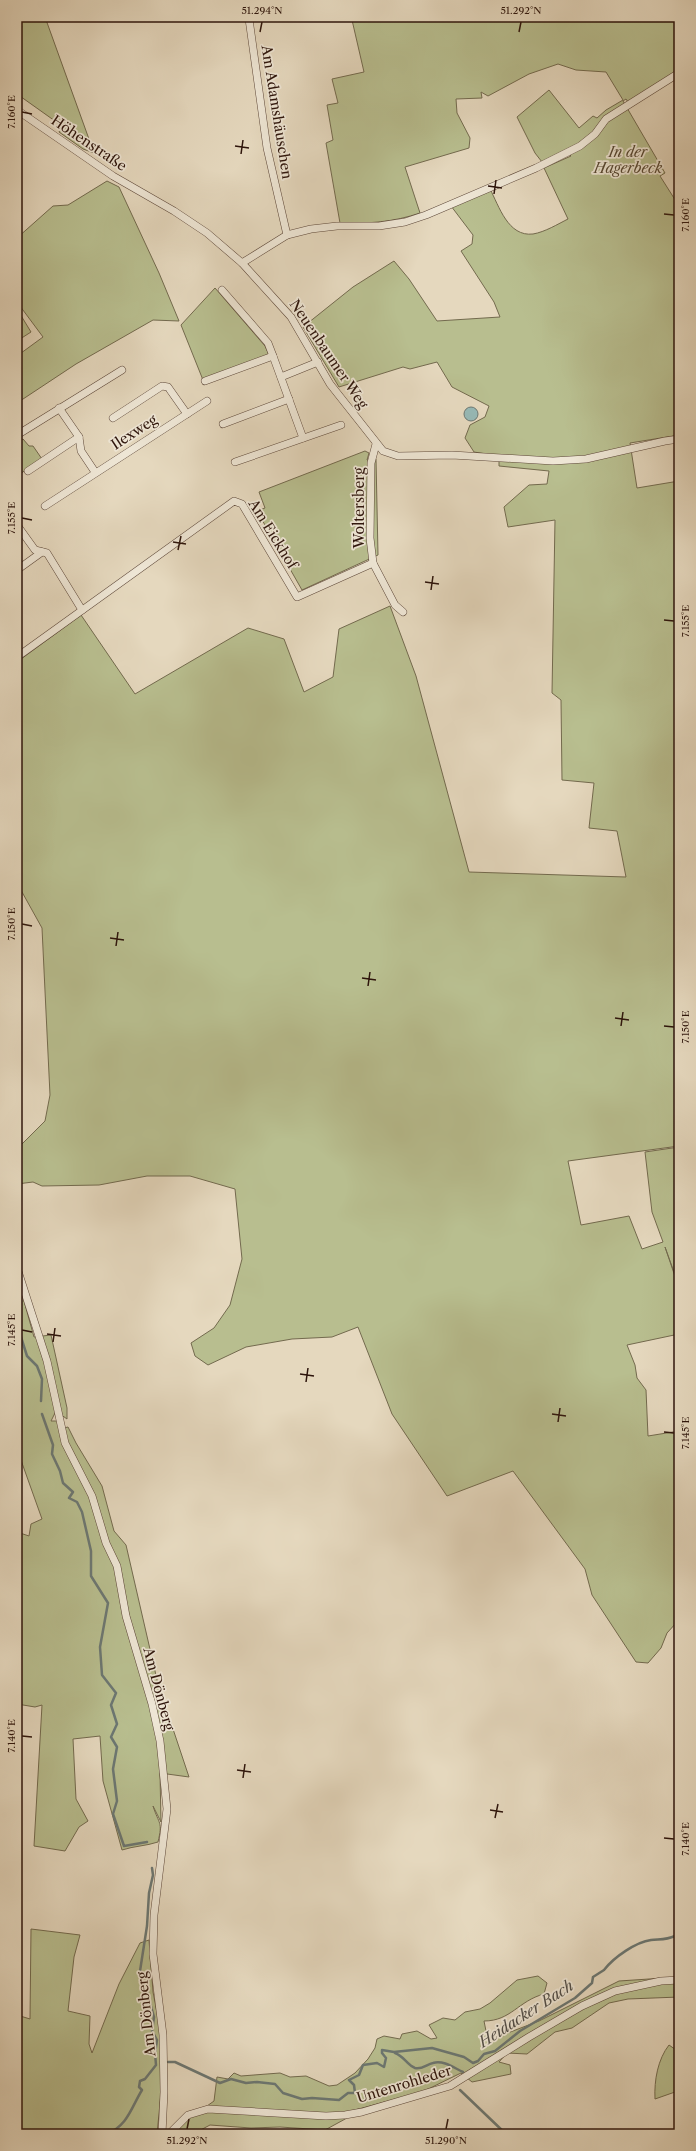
<svg xmlns="http://www.w3.org/2000/svg" width="696" height="2151" font-family="'Libre Caslon Text',serif">
  <rect width="100%" height="100%" fill="#e5d8be"/>
  <filter id="stains"><feTurbulence type="fractalNoise" baseFrequency=".005" numOctaves="4"/><feColorMatrix values="0 0 0 0 .2 0 0 0 0 .09 0 0 0 0 .02 0 0 0 .5 -.17"/></filter>
  <radialGradient id="worn" r=".72"><stop offset=".6" stop-color="#630" stop-opacity="0"/><stop offset="1" stop-color="#630" stop-opacity=".3"/></radialGradient>
  <!-- green -->
  <g fill="#b8be8f" stroke="#736a4e">
    <polygon points="17,17 45,17 94,153 83,149 59,132 62,126 17,94 17,34 22,27"/>
    <path d="M334 17 679 18V72L628 102 626 99 623 101 665 173 660 176 679 206V435L630 443 637 488 679 481V1146L568 1161 581 1225 629 1216 642 1249 663 1242 652 1212 645 1152 679 1147V1286L665 1247 679 1288V1334L627 1345 635 1365 637 1378 646 1390 648 1436 679 1431V1624L677 1622 667 1633 661 1648 648 1663 636 1662 592 1595 585 1569 513 1471 447 1496 392 1414 358 1327 332 1337 292 1339 246 1347 208 1365 195 1356 191 1343 214 1328 230 1305 242 1259 235 1189 190 1176H147L99 1185 42 1186 33 1182 17 1184V1155L20 1146 45 1121 50 1095 42 928 17 883V662L81 615 135 694 248 628 284 639 304 692 333 677 339 629 390 606 416 676 469 872 626 877 617 831 589 828 594 783 562 780 561 700 552 693 555 520 508 527 504 507 529 485 547 484 549 471 499 466V456L474 452 465 438 470 425 485 417 489 406 452 387 437 362 410 369 403 367 339 387 303 327 353 287 394 261 409 279 437 321 500 317 494 302 461 251 472 244 473 235 451 206 490 189C499 206 508 237 533 234 545 232 558 224 568 219L544 168 571 156 566 151 542 162 535 153 517 117 549 90 579 128 593 116 597 118 606 110 623 100 606 72 576 70 558 64 529 74 488 96 481 92 482 98 456 99 457 113 470 138 469 148 405 167 420 213C394 222 367 224 340 223L326 143 333 140 327 105 338 103 332 79 364 72 352 20Z"/>
    <polygon points="107,181 119,187 159,273 179,321 153,320 76,364 17,403 17,356 43,337 17,302 17,238 53,206 68,205"/>
    <polygon points="215,288 265,346 269,355 203,380 181,325"/>
    <polygon points="17,309 31,332 17,341"/>
    <polygon points="23,439 29,446 33,446 42,459 17,476 17,442"/>
    <polygon points="365,451 369,453 367,460 376,459 378,555 302,590 257,511 265,508 259,492"/>
    <path d="M17 1276 34 1337 51 1335 67 1408V1419L56 1411 51 1421H57L60 1429 68 1427 76 1443 102 1486 114 1531 126 1545 158 1684 189 1777 160 1773 161 1822 153 1806C159 1825 163 1821 158 1842 146 1846 134 1846 122 1850L103 1781 100 1736 73 1739 76 1799 88 1821 79 1827 65 1851 34 1846 42 1705 35 1707 17 1704V1532L29 1536 31 1524 42 1519 17 1449Z"/>
    <polygon points="31,1929 80,1935 74,1957 68,2011 90,2016 89,2044 92,2053 119,1984 140,1943 149,1940 153,1992 159,2023 161,2051 161,2093 157,2134 17,2134 17,2015 30,2019"/>
    <path d="M538 1976 547 1983 544 1994C518 2001 511 2021 484 2021L486 2031 492 2039 539 2021 619 1981 679 1977V1997L628 1999 609 2003 572 2028 555 2032 527 2054 507 2053 499 2062 510 2065 511 2074 472 2082 461 2073 422 2092 351 2111 347 2118 325 2130 280 2127 251 2128 210 2125 193 2134H173L179 2126 214 2101 217 2077 228 2079 234 2073 241 2076 280 2073 290 2077 306 2076 329 2086 337 2085 355 2073 368 2059 375 2048 377 2039 384 2036 400 2039 402 2034 417 2031 431 2039 437 2038 429 2025 443 2018 455 2020 465 2012 480 2009 490 2003 517 1980Z"/>
    <path d="M669 2045 679 2052V2093L677 2094 675 2092 655 2099C654 2080 658 2059 669 2045Z"/>
  </g>
  <!-- water -->
  <circle fill="#96b9b6" stroke="#6c7772" cx="471" cy="414" r="7"/>
  <g fill="none" stroke-linecap="round" stroke-linejoin="round">
    <!-- stream -->
    <g stroke="#6c7772" stroke-width="2.5">
      <polyline points="17,1332 21,1337 27,1356 37,1366 42,1379 41,1401"/>
      <polyline points="42,1414 53,1445 52,1454 60,1471 63,1483 73,1492 69,1498 77,1502 82,1512 91,1551 91,1576 108,1603 100,1647 102,1675 116,1693 111,1705 117,1724 111,1737 117,1747 113,1769 117,1801 113,1814 124,1846 147,1842"/>
      <path d="M395 2053C404 2056 407 2065 415 2068 422 2070 427 2064 433 2063 444 2060 454 2068 463 2072"/>
      <path d="M168 2062H175L220 2083 231 2079 246 2083 257 2082 275 2084 283 2093 302 2099 312 2098 339 2100 348 2093H355L354 2085 349 2080 359 2075 363 2065 377 2063 384 2067 386 2058 382 2053V2050L394 2052 432 2048 464 2057 473 2063 478 2061 484 2054 495 2051 520 2031 575 1998 592 1983 593 1977 604 1970C614 1957 636 1942 651 1940 660 1939 666 1940 675 1936L679 1939"/>
      <polyline points="460,2090 506,2134"/>
      <path d="M107 2134C128 2125 131 2108 142 2090L139 2087 140 2081 145 2079 156 2065 155 2053 157 2040 152 2031 154 2017 148 1996 147 1979 140 1971 147 1926 149 1893 153 1875 152 1868"/>
    </g>
    <!-- street casing -->
    <g stroke="#5c4638" stroke-width="8">
      <g id="street">
        <polyline points="247,17 249,19 267,148 287,235"/>
        <polyline points="17,110 113,176 174,211 207,233 242,263 291,317 330,384 383,451 398,456 452,455 553,461 586,459 665,441 679,439"/>
        <polyline points="242,263 287,235 311,229 337,226 379,226 405,222 426,215 536,168 580,146 595,134 606,119 679,73"/>
        <polyline points="222,290 268,343 273,356"/>
        <polyline points="281,377 318,362"/>
        <polyline points="205,381 273,356 303,438"/>
        <polyline points="59,408 79,437 81,451 95,472"/>
        <polyline points="113,418 162,386 168,387 187,414"/>
        <polyline points="223,424 289,399"/>
        <polyline points="17,435 122,370"/>
        <polyline points="376,444 371,463 370,538 373,563 395,605 403,612"/>
        <polyline points="235,462 341,425"/>
        <polyline points="28,471 79,437"/>
        <polyline points="45,506 207,401"/>
        <polyline points="17,525 35,550 47,553 82,610"/>
        <polyline points="17,570 42,552"/>
        <polyline points="17,657 234,501 242,504 297,597 373,563"/>
        <polyline points="17,1268 47,1361 65,1443 92,1496 106,1543 117,1566 126,1616 152,1704 160,1741 167,1809 154,1915 153,1954 163,2035 164,2092 162,2134"/>
        <polyline points="169,2134 188,2115 208,2109 326,2116 345,2115 362,2112 450,2086 529,2037 582,2006 615,1991 661,1981 679,1980"/>
      </g>
    </g>
    <!-- street -->
    <use href="#street" stroke="#eee6d5" stroke-width="7"/>
  </g>
  <!-- ticks -->
  <path fill="none" stroke="#2e150c" stroke-width="1.5" d="M260 32 262 22M519 32 521 22M22 112 32 114M235 146 249 148M241 154 243 140M488 186 502 188M494 194 496 180M664 214 674 215M22 518 32 520M173 542 186 544M178 550 181 536M425 582 439 584M431 590 433 576M664 620 674 621M22 924 32 926M110 938 124 940M116 946 118 932M362 978 376 980M368 986 370 972M615 1018 629 1020M621 1026 623 1012M664 1026 674 1027M22 1330 32 1332M47 1334 61 1336M53 1342 55 1328M300 1374 314 1376M306 1382 308 1368M552 1414 566 1416M558 1422 560 1408M664 1432 674 1433M22 1736 32 1737M237 1770 251 1772M243 1778 245 1764M490 1810 503 1812M495 1818 498 1804M664 1838 674 1839M187 2129 189 2119M446 2129 448 2119"/>
  <g text-anchor="middle" stroke-width="3.5" stroke-linejoin="round" paint-order="stroke">
    <!-- street labels -->
    <g font-size="14" fill="#2e150c" stroke="#eee6d5">
      <text transform="translate(277 112) rotate(81)" y="5">Am Adamshäuschen</text>
      <text transform="translate(89 143) rotate(34)" y="5">Höhenstraße</text>
      <text transform="translate(329 354) rotate(56)" y="5">Neuenbaumer Weg</text>
      <text transform="translate(134 432) rotate(-33)" y="5">Ilexweg</text>
      <text transform="translate(359 508) rotate(-90)" y="5">Woltersberg</text>
      <text transform="translate(273 534) rotate(58)" y="5">Am Eickhof</text>
      <text transform="translate(159 1689) rotate(75)" y="5">Am Dönberg</text>
      <text transform="translate(146 2014) rotate(-96)" y="5">Am Dönberg</text>
      <text transform="translate(404 2084) rotate(-17)" y="5">Untenrohleder</text>
    </g>
    <!-- park labels -->
    <g font-size="14" font-style="italic" fill="#574833" stroke="#eee6d5">
      <text x="628" y="157">In der<tspan x="628" dy="16">Hagerbeck</tspan></text>
    </g>
    <!-- water labels -->
    <g font-size="15" font-style="italic" fill="#524e48" stroke="#eee6d5">
      <text transform="translate(526 2014) rotate(-33)" y="5">Heidacker Bach</text>
    </g>
  </g>
  <!-- margin -->
  <rect width="696" height="2151" fill="none" stroke="#e5d8be" stroke-width="44"/>
  <rect x="22" y="22" width="652" height="2107" fill="none" stroke="#2e150c" stroke-width="1.5"/>
  <g font-size="10" text-anchor="middle" fill="#2e150c">
    <text x="262" y="14">51.294°N</text>
    <text x="521" y="14">51.292°N</text>
    <text transform="translate(11 112) rotate(-90)" y="4">7.160°E</text>
    <text transform="translate(685 215) rotate(-90)" y="4">7.160°E</text>
    <text transform="translate(11 518) rotate(-90)" y="4">7.155°E</text>
    <text transform="translate(685 621) rotate(-90)" y="4">7.155°E</text>
    <text transform="translate(11 924) rotate(-90)" y="4">7.150°E</text>
    <text transform="translate(685 1027) rotate(-90)" y="4">7.150°E</text>
    <text transform="translate(11 1330) rotate(-90)" y="4">7.145°E</text>
    <text transform="translate(685 1433) rotate(-90)" y="4">7.145°E</text>
    <text transform="translate(11 1736) rotate(-90)" y="4">7.140°E</text>
    <text transform="translate(685 1839) rotate(-90)" y="4">7.140°E</text>
    <text x="187" y="2144">51.292°N</text>
    <text x="446" y="2144">51.290°N</text>
  </g>
  <rect width="100%" height="100%" filter="url(#stains)"/>
  <rect width="100%" height="100%" fill="url(#worn)"/>
</svg>
